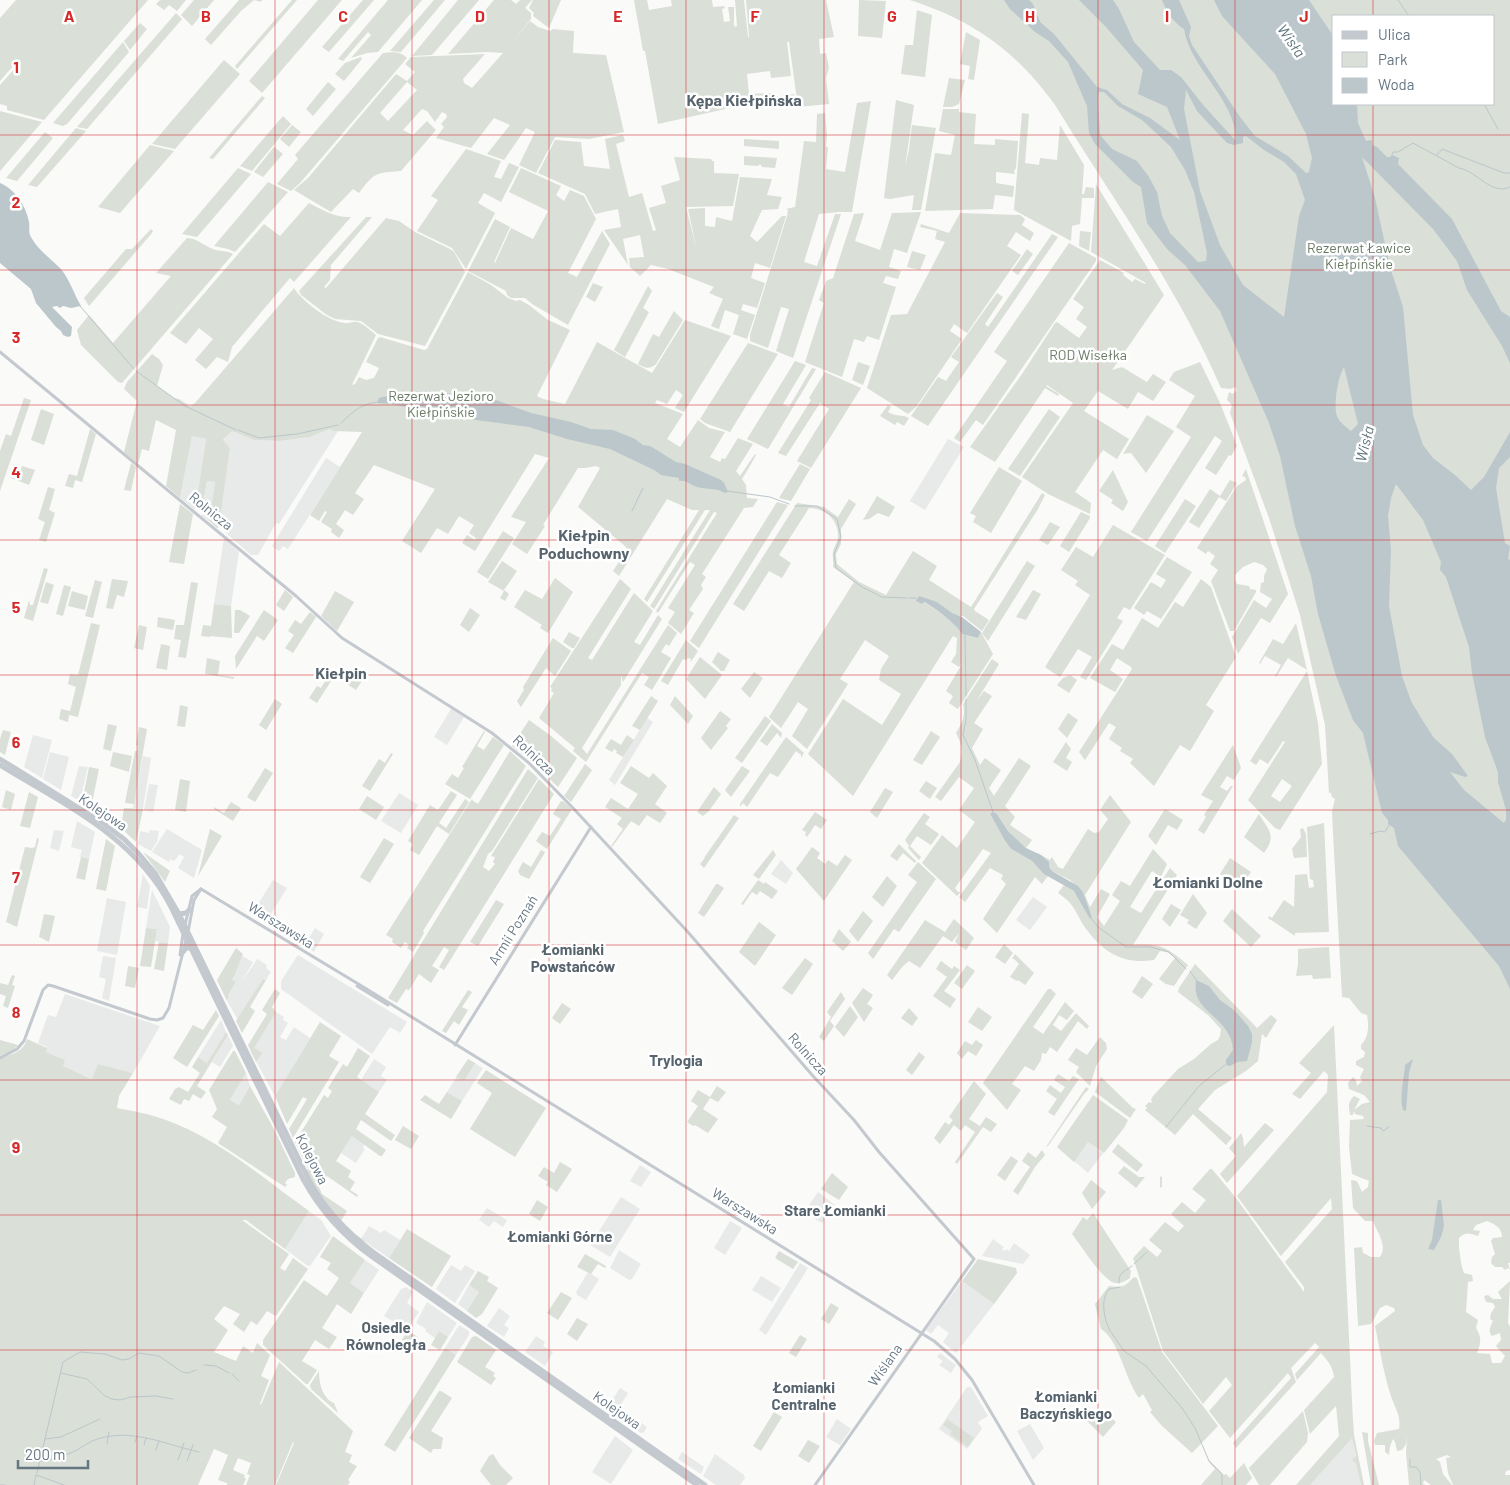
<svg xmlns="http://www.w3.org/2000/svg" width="1510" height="1485" font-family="Barlow,sans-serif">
  <rect width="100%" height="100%" fill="#fafaf8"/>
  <!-- built -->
  <g fill="#e8e9e9">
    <polygon points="338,426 338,431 279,524 276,523 258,555 251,555 219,527 230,448 223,441 232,431 254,440 280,441 310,437"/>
    <polygon points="192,436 206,439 195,510 180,498"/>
    <polygon points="948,439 964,447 925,510 910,501"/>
    <polygon points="326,458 340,467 288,549 283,546 279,551 272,546"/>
    <polygon points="207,481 215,482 209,521 202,516"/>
    <polygon points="224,538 239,552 231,606 214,604"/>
    <polygon points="451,709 464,717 447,745 434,737"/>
    <polygon points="647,718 653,722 615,785 609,780"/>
    <polygon points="33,735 52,740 42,778 24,767"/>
    <polygon points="50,752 69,757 61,790 43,779"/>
    <polygon points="143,756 151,758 143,809 133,808"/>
    <polygon points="79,766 88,767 80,801 71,796"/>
    <polygon points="149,784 158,785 153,812 144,810"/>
    <polygon points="399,793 418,805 401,833 381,821"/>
    <polygon points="77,821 95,832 89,859 80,857 82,850 71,847"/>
    <polygon points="167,829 202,850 194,878 178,868 184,857 180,854 174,861 170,859 169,862 152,852"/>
    <polygon points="54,830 64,831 59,851 50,848"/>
    <polygon points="150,830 159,831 157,842 151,851 138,844 140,831 149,833"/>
    <polygon points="781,860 793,873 786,884 771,874"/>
    <polygon points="143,874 150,886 147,909 137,907"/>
    <polygon points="273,880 287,888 266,922 252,914"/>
    <polygon points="152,890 170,927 168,943 155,941 157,929 146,928"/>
    <polygon points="1033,897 1047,907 1030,930 1016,920"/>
    <polygon points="107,898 126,902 117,955 97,951"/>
    <polygon points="315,928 324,934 314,952 304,946"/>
    <polygon points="298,955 407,1022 400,1033 390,1027 372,1054 281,989 281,981"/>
    <polygon points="103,956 116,958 109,1001 102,998 106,979 99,977"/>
    <polygon points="242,956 253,962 242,982 257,959 267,965 266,968 271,972 266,980 263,979 238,1020 227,1001 229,997 228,995 236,982 232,980 237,965"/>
    <polygon points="65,994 160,1026 133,1073 98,1064 93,1079 62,1066 65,1060 45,1052 47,1047 38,1043 48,1015 56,1017"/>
    <polygon points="276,1012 284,1017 283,1020 288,1023 280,1037 286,1040 294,1027 310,1038 275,1096 251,1052"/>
    <polygon points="221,1020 226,1032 207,1063 198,1057"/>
    <polygon points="228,1035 233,1046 220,1067 212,1062"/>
    <polygon points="374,1059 386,1067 381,1076 387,1080 379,1092 361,1080"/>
    <polygon points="468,1059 483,1068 462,1101 447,1092"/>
    <polygon points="246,1073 250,1086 239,1105 230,1100"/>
    <polygon points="352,1136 364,1144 363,1148 365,1149 356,1163 341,1153"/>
    <polygon points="1088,1142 1103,1153 1088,1173 1074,1161"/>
    <polygon points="640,1165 651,1172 641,1187 630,1181"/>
    <polygon points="818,1192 835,1205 822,1223 804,1212"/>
    <polygon points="621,1197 640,1209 610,1257 590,1245"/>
    <polygon points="487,1208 507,1220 503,1227 494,1221 489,1227 479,1220"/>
    <polygon points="309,1211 321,1220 331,1236 310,1266 308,1266 285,1249"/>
    <polygon points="730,1221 742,1228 725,1255 714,1248"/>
    <polygon points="369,1226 381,1233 384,1230 400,1240 389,1258 361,1239"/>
    <polygon points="993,1239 1004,1247 1002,1249 1005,1251 1007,1249 1009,1251 1014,1243 1030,1255 1023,1264 982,1256"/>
    <polygon points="619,1250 641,1264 632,1279 629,1280 610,1268"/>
    <polygon points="365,1260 379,1270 364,1293 350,1283"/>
    <polygon points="800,1263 808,1268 766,1335 759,1330"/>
    <polygon points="451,1265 461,1271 465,1265 475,1271 455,1303 436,1289"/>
    <polygon points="588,1272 599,1279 586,1300 577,1295 576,1292"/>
    <polygon points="761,1276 781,1288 772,1302 752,1290"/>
    <polygon points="962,1281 994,1304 956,1353 943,1342 949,1333 938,1325 931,1334 926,1330"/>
    <polygon points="469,1285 479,1292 467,1311 458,1304"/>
    <polygon points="406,1287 413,1292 407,1303 419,1312 407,1330 384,1316 401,1289"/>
    <polygon points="427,1302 457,1323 448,1337 439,1331 435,1338 425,1331 426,1329 416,1323"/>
    <polygon points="499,1308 510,1316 504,1325 509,1328 504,1337 487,1326"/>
    <polygon points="459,1325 469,1331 469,1335 456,1355 445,1348"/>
    <polygon points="536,1336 545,1342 543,1346 553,1352 545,1366 525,1352"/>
    <polygon points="940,1353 956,1365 951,1373 939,1365 943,1361 937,1357"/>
    <polygon points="967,1387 971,1387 988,1416 978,1422 982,1429 967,1449 939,1429"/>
    <polygon points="620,1388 628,1393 615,1415 606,1409"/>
    <polygon points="626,1411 647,1427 644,1432 641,1433 621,1419"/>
    <polygon points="837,1419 851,1429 840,1445 826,1437"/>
    <polygon points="1030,1424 1044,1448 1033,1460 1017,1431"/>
    <polygon points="615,1436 633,1450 611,1484 592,1472"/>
    <polygon points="1352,1437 1361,1485 1310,1485"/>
    <polygon points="682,1452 704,1467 701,1474 678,1459"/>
    <polygon points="715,1454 744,1475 745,1478 740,1485 716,1485 703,1476"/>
  </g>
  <!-- green -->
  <g fill="#dadfd7" fill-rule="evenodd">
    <polygon points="16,0 148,0 44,120 7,110 7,106 0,104 0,85 16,67 13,66 0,81 0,18"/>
    <polygon points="160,0 186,0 177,11 169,5 164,10 156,4"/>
    <polygon points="194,0 214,0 192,26 181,15"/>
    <polygon points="239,0 262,0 261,2 254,0 241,11 211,45 205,39"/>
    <polygon points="292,0 297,0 237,69 235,66"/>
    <polygon points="318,0 342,0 262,93 249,81"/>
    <polygon points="363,0 374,0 329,52 322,47"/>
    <polygon points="388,0 422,0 378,52 367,53 351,58 371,35 368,32 343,61 338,59"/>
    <polygon points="434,0 445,0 401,52 390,51"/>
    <polygon points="458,0 479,0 432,55 412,56"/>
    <path d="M494 0H511L516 4 520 0H532L525 8 531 13V19L511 43 530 21 538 27 550 31 553 29 574 31 573 53 606 55 624 132 589 139 555 137 536 173 519 165 535 132 526 128 504 160 487 154 510 125 494 118 471 148 436 138 444 127 441 124 447 117 446 114 442 112 435 122 427 111 422 109 403 130 413 135 427 121 436 130 401 171C375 173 375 172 359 193L353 189 331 212 294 190 308 178 396 74 407 81 415 72 405 64 411 57 485 54 463 79 464 83 472 88 503 53 487 52 448 54ZM407 82 417 90 388 121 380 113Z"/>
    <polygon points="533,0 561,0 549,28 533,16 534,13 529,8"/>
    <path d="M634 0H647L649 10 672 6 671 0H712L713 7 724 6 725 8 722 9 724 22 730 21 728 7H734V25L735 27 737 26 735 0H744L748 37H749L746 0H826L834 37 819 39 820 54 826 53 829 68 826 78 829 104 798 107 789 42H787L791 76 771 78 770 71 747 74 749 94 771 93 772 106C759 105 739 102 730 108L658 124 645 51H643Z"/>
    <polygon points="859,0 886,1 882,38 858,36"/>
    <path d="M910 0H1510V1263H1508L1510 1270 1508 1268 1505 1270 1502 1267H1495L1491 1263 1492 1257 1495 1254 1491 1241 1493 1238 1502 1237C1502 1227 1494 1224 1487 1221L1476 1225 1473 1230 1480 1231 1478 1236C1470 1234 1467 1231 1459 1238 1458 1245 1461 1266 1464 1273L1472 1275 1473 1281 1468 1282 1466 1312 1478 1320 1476 1328C1482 1338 1481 1343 1477 1353L1490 1354 1492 1363H1501L1505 1356 1496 1346 1501 1340 1500 1333 1492 1336C1488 1331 1490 1327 1493 1321L1490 1319 1491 1313 1495 1307 1493 1303 1486 1302 1484 1296 1488 1295 1493 1299H1502L1498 1292 1510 1281 1508 1323 1510 1327V1470L1506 1471 1505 1475H1510V1485H1453L1448 1473 1446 1458 1451 1457 1447 1455 1436 1459 1440 1462 1443 1474 1452 1485H1431L1424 1480 1423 1484 1425 1485H1409L1406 1453 1407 1435 1406 1444 1402 1450 1397 1451 1395 1442 1393 1439 1390 1446 1389 1455 1385 1452V1445H1375L1374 1441 1377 1433 1399 1429C1401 1416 1396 1410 1392 1399 1384 1376 1380 1350 1375 1326L1395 1311 1394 1308 1386 1305 1380 1308 1371 1324 1358 1326 1354 1248 1362 1247 1363 1253 1371 1257H1380C1388 1246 1377 1232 1373 1221H1365L1353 1208 1351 1180 1357 1181 1362 1192 1368 1187 1369 1181 1352 1174 1349 1147 1350 1120 1364 1119 1363 1116 1355 1114 1354 1111 1353 1115H1350C1349 1107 1347 1103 1354 1096L1360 1099 1354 1110 1362 1104 1370 1102 1364 1095 1349 1089 1348 1083 1353 1077 1356 1080 1357 1086 1362 1081 1360 1077 1364 1069 1356 1065V1061L1364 1057 1365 1052 1361 1049V1045C1369 1037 1369 1025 1367 1015L1361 1013 1349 998 1342 997 1333 833 1332 811 1335 799 1332 797 1331 793H1329L1325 725 1300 615 1269 518 1230 413 1232 405 1227 400 1229 392 1233 394 1237 390 1235 387 1230 389 1221 388C1178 288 1112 198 1055 105 1016 51 974 21 910 0ZM1334 16H1494V104H1334Z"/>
    <polygon points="917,10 932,15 925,77 901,74 905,45 913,45"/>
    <polygon points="176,13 182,19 87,129 77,127"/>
    <polygon points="140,23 147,29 130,50 124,41"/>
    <polygon points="966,32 980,40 974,80 968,79 970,66 960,64"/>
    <polygon points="123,42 129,52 67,124 63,126 53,123"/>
    <path d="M383 53C391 52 401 51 407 58L300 183 291 191 277 184 298 159 295 155Z"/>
    <polygon points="361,57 362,59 344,81 335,74 345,63"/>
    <polygon points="224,60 240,74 175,149 152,144"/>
    <polygon points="949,78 965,80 959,104 952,107 943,107"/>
    <polygon points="328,82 336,89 313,116 306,109"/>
    <polygon points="794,94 796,107 773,106 772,97"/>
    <polygon points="262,96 265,98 213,159 209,158"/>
    <polygon points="896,100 914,105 905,167 909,149 912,125 936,128 921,210 912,210 914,195 890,199 884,198"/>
    <polygon points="871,101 852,212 839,212 819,214 804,262 817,266 835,214 841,214 793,358 776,351 789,309 781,307 768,348 750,341 750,335 787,216 788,210 786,209 795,207 804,141 816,142 817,114 825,113 827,135 826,147 828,147 826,169 845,172 857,103"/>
    <polygon points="943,109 959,109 959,112 976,114 974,144 995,145 995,139 1018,141 1016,168 1014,171 1015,174 996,172 996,183 1014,186 1013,197 995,195 993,209 925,211 935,153 951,155 955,135 939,131"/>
    <polygon points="0,111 42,122 0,171"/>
    <polygon points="1022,113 1029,114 1025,163 1039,165 1040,158 1057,160 1060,125 1084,165 1082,194 1084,194 1086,187 1094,188 1094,198 1082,198 1080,224 1072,226 1071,241 1014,210"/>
    <polygon points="283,116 291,124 252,171 240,166"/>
    <polygon points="292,125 301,132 289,147 280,139"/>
    <polygon points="76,128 86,131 37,187 28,185"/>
    <polygon points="45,132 53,138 17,181 6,178"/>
    <polygon points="623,135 625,141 616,144 629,197 642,193 653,231 656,230 649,208 666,203 661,186 680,180 674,157 711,159 712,161 714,161 714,173 739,174 733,206 686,207 697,251 688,209 705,208 705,226 715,227 716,217 732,221 740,177 772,179 767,195 782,197 778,209 762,210 750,236 757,242 782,216 786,216 770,268 755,263 751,278 765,283 757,308 743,304 741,310 755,315 747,339 733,334 739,315 725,310 719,329 711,326 723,299 709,293 714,287 668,269 651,265 640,276 630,267 629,258 644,257 640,235 623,239 628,265 604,230 621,227 618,209 595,214 585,194 538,173 555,140 581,142 584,166 610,169 605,139"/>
    <polygon points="744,139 779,141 779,149 744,146"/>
    <polygon points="150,145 174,151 120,213 98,207"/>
    <polygon points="274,147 283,154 263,177 254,172"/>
    <polygon points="466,149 501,161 494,177 501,179 509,163 519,167 501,202 484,193 478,203 495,213 466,269 452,248 417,231 438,200 431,196"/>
    <polygon points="744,156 777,158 775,168 762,167 760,164 758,166 744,165"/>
    <polygon points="238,168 251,174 197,237 182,234"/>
    <polygon points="521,168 561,186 556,195 564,201 570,190 584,196 596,219 568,273 577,277 602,231 610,244 568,325 532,304 525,298 511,298 507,295 506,291 468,271 495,219 510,227 494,262 495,263 511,228 533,239 548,211 509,192"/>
    <polygon points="268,182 288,192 235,252 228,249 214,246"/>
    <polygon points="1096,184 1164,295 1112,370 1122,367 1147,382 1153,374 1166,382 1153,401 1138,392 1128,409 1098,391 1084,411 1129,439 1117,459 1103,450 1075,492 1091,503 1090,514 1048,494 1022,477 1073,403 1047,385 1046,386 1059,394 1058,396 1045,388 995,462 970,447 1022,374 1055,323 1057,322 1079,338 1087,327 1076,319 1084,307 1073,299 1100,260 1124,273 1123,275 1132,282 1135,279 1145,284 1146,283 1091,252"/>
    <path d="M309 203C323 210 335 218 351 217L294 282 290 278 232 347 228 362 217 357 206 369 195 360 213 339 199 328 186 344 170 333 264 224 280 236Z"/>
    <polygon points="921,212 907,253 894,249 889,267 901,271 898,279 886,276 883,283 896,287 879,340 867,336 864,342 854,339 842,377 805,362 824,303 819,300 826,281 833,278 854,214 864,213 855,241 880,250 892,213"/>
    <polygon points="960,213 1020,215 1025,219 1022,225 1034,233 1030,241 1016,232 1007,246 1021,255 967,333 954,324 950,331 962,339 916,407 908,414 867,388 891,315 907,314 945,242 935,239 937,231 920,227 921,224 949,233"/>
    <polygon points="366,217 372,217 331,265 330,280 324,287 326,288 386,218 399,221 415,232 450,249 454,252 465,272 425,346 378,334 361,321 335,319 327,315 301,295 299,291"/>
    <polygon points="151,229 153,231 152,233 89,306 84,298 126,249 132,249"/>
    <polygon points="1080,231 1091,232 1089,251 1079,246"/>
    <polygon points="1052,234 1058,237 928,426 911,416 938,377 946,381 959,362 951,357 997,293 1003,297 985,324 988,327"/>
    <path d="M187 238C198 239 203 245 213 249 220 252 227 250 233 254L122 383 118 382 81 345 77 330 89 315 113 343 171 276 156 273Z"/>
    <polygon points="1069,243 1096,258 1096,261 983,425 976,420 960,442 954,438 1007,361 994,352"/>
    <polygon points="1027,249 1033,254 1018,275 1012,271"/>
    <polygon points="912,251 926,255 920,270 907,267"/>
    <path d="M468 272 491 285 508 298 516 301 520 300 529 305 548 320 570 330 537 396 543 399 565 404 597 342 652 373 685 320 731 336 684 412 675 408 683 395 676 390 667 404 657 400 655 403 683 414 667 439 680 447 698 420 709 428 725 432 710 457 720 462 722 458 725 459 738 438 753 444 736 471 740 476 755 454 756 455C751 464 747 471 742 479L746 485 747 498 758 499 753 507 744 508 702 574 706 577 701 585 703 589 689 610 694 613 681 634 668 623 675 612 668 608 695 565 690 562 658 613 656 611 717 513 714 512 654 609 650 606 710 510H705L647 602 644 599 699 510H692L667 499 619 576 613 571 627 549 625 546 578 507 600 468 596 466 586 468H578L543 525 545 526 527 554 512 544 526 522 511 517 549 458 535 454 475 551 462 543 467 535 475 540 476 538 469 533 474 525 459 516 448 534 437 528 421 553 402 541 435 489 374 465 355 493 364 499 353 515 345 510 336 524 344 530 339 538 331 532 332 529 321 522 327 512 325 511 319 521 310 515 362 432 334 431 330 429 310 437 280 441 254 440 232 431 223 440 230 448 219 527 217 528 209 521 215 482 207 481 203 505 196 504 206 439 192 436 180 498 166 486 176 430 156 420 149 451 142 449 138 464 124 452 137 401 124 389 127 382 152 354 159 359 163 365 157 386 174 398 179 399 190 406 195 403 294 288C302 301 329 322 345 323 350 324 355 320 360 323 366 326 371 331 376 335L352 385 355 384 359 377 366 380 374 378 379 368 366 362 378 338 380 337 424 350 427 349Z"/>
    <polygon points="593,283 603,287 595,302 586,297"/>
    <polygon points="648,286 652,291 643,308 649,312 625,357 614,350"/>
    <path d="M674 311 683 320 656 364C649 370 645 368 638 364L653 334 659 337Z"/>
    <polygon points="748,343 778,354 730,432 705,423 700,419"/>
    <polygon points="795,361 806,365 783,404 789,407 812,368 816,369 768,449 747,439"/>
    <polygon points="858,362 870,366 863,385 852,380"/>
    <polygon points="1200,362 1220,403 1237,446 1231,456 1229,455 1216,475 1205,468 1222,441 1215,436 1147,541 1131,532 1191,437 1176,427 1195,396 1169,380 1174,372"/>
    <polygon points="825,372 861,388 811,468 797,461 829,409 820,403 786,456 778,453 811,400 809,398"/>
    <polygon points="24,398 31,400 0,491 0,451 6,434 11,436"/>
    <path d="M888 405 891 407 888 412C896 417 902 414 909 418L904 426 897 422 895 425 880 416Z"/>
    <polygon points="41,409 54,414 44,445 31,440"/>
    <polygon points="1049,409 1060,417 1020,476 1008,469"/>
    <polygon points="1147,415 1174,431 1146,473 1131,453 1123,454"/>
    <polygon points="90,429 96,434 82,482 75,480 73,488 65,486 69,474 77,476"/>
    <polygon points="131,463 136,467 131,491 124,490"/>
    <polygon points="800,464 810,469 791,501 779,498"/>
    <polygon points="22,466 35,470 29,485 8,477 18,479"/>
    <polygon points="999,467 1022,481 991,533 973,522 976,516 970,513"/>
    <polygon points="1246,469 1288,594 1270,623 1261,618 1238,654 1232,637 1254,600 1266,608 1272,599 1260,592 1261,583 1264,582 1264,576 1267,569 1263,565 1254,562 1243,567 1235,575 1235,580 1237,584 1249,586 1250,589 1256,590 1256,592 1234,631 1230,631 1211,581 1218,570 1210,564 1215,556 1208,551 1206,554 1197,548 1237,486 1246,480 1245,477 1242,476"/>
    <polygon points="1113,470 1128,502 1123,511 1111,503 1113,500 1099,491"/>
    <polygon points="1230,480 1237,483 1226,501 1219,497 1199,528 1189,522 1210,489 1220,496"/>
    <polygon points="48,487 55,489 49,510 55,513 46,542 39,540 45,522 38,519"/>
    <path d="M1042 493 1045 495 1038 509 974 609 975 611 989 620 982 631 963 616C954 617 945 608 937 602H923C934 607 956 624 962 634L978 638 981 632 993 654 958 709 949 703 953 696 946 691 963 662 959 667 951 662 956 654 957 638 953 636 853 796 808 754 843 699 882 725 901 694 879 680 881 669 889 656 865 640 840 679 848 684 807 749 792 736 808 709 798 702 781 728 769 717 854 582 833 567C834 562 832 557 833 552 834 546 838 542 838 537 839 520 825 508 809 508L779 555 791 563 782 578 769 571 744 611 733 604 797 503 824 507 838 517 849 499 856 504 841 529V544L836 554 837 564 859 582 886 595 913 551 937 566 929 580 971 607Z"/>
    <polygon points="877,496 895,507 889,517 878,513 869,519 863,520"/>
    <polygon points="1185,499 1196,506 1165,553 1155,546"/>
    <polygon points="777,502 788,505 699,648 690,641"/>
    <polygon points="180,504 193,514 184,564 169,562"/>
    <polygon points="1081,512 1090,516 1090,518 1069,552 1060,546"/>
    <polygon points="1050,522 1060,527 1048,545 1039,540"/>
    <polygon points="1113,525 1165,555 1130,610 1124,607 1117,618 1123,621 1086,680 1080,677 1092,657 1078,649 1060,677 1045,667 1090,595 1075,585 1078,581 1061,570 1076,547 1093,557"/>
    <polygon points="503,531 514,538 488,579 477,572"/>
    <polygon points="1167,557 1192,572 1161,619 1147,611 1144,615 1134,608 1151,582 1161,588 1166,580 1156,574"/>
    <polygon points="502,561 517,571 504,590 509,594 505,601 500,598 504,591 488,582"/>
    <polygon points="1027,561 1035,566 988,641 982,633"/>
    <polygon points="44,568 48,569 33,621 24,618 29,600 30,605 33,605"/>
    <polygon points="555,578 573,592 548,633 540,628 542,625 514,607 525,590 542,599"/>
    <polygon points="112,579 128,581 124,597 117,595 113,609 106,608"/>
    <polygon points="620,579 631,589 588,658 592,660 634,593 653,611 634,642 640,645 658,615 662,619 623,682 621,675 621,685 582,748 587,754 668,625 677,633 669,646 666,644 661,652 671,658 652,690 644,685 649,677 642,673 586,762 573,751 575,748 539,718 554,693 551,691 552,688 550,687"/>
    <polygon points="1201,579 1211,587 1236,657 1206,705 1214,711 1190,751 1180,745 1154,786 1130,763 1133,759 1120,751 1122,748 1109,739 1116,727 1109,723 1085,760 1079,752 1132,669 1131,667 1117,658 1110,670 1123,679 1115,692 1090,678 1112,644 1123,650 1142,618 1158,628 1175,602 1183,607"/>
    <polygon points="95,580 102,582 93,618 85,616"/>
    <polygon points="46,582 54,585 48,604 40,602"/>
    <polygon points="191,582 198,583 186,658 178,657 181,640 174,639 176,625 184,625"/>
    <polygon points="64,585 71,587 63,616 56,614"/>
    <polygon points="285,590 293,597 284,611 276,605"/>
    <polygon points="1033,590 1041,594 1026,620 1016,617"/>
    <polygon points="72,591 88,596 85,610 68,606"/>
    <polygon points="335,591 354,602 337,631 321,616"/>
    <polygon points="214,604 231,606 232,638 210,636 210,637 201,636 203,625 211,626"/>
    <polygon points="470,608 480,615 469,632 460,625"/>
    <polygon points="235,610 240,610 250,616 239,633 234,633"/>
    <polygon points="264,610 278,620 264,641 257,636 236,669 235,656"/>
    <polygon points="310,612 316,617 293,653 285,648 294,635 288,631 295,620 301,624"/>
    <polygon points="158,617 175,620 173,630 157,627"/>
    <polygon points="91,623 100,625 78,717 69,715 68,722 59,719 61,709 70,711 76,687 68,684 70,674 78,675"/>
    <polygon points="1296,623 1307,670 1288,658 1276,677 1275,676 1281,665 1265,656 1260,664 1259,663 1273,639 1283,644"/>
    <polygon points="139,625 147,627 143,650 134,648"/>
    <polygon points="569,632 580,638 574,648 572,648 563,642"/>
    <polygon points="553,638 571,651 555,676 546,668 521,707 517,701 524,690 523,687"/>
    <polygon points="686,640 698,651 690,663 691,659 688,658 686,660 683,659 668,685 661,681"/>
    <polygon points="161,644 170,646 167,670 156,668"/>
    <polygon points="718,652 730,660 724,671 721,671 712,662"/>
    <polygon points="700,657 722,675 705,699 686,679"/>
    <polygon points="207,658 220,661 218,675 234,677 234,679 205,674"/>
    <path d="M992 659 999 664 976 702 984 691 992 696 974 723 983 729 972 748 980 765 985 758 1001 770 989 788 994 796 1019 758 1031 766 1005 806 1015 817 1010 825 1032 840 1026 848 1008 831 997 814H990L1005 841 1011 849 1032 861 1048 876 1042 884 1035 877 997 933 983 919 1006 884 1001 879 1003 875 990 868 965 902 959 897 991 853 983 849 955 888 958 892H961L957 896 922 863 942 835 957 848 975 822 959 810 974 788 959 777 941 801 935 797 960 762C963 750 962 745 956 733 962 723 966 715 963 704Z"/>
    <polygon points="348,669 355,674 358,670 366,675 356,690 341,680"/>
    <path d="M1307 671 1318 723 1322 764 1280 830 1275 828 1248 800 1285 742 1283 741 1268 764 1260 759 1256 765 1250 761ZM1282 779 1292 786 1280 802 1271 796Z"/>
    <polygon points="754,672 763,678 750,698 741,689"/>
    <polygon points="329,675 333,678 317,703 309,698 317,686 321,688"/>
    <polygon points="1070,675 1077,680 1069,693 1057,685 1063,678"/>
    <polygon points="651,696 658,701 640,730 632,726"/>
    <polygon points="675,696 693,716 688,724 670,705"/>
    <polygon points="275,699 282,704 266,730 259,725"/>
    <polygon points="180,705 188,707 185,727 177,726"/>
    <polygon points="720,711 731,719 726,726 728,728 711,750 701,738"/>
    <polygon points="1068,713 1078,720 1067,738 1058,729"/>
    <polygon points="765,716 771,721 742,763 735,758"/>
    <polygon points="529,720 551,736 577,758 558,787 532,762 512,746"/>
    <polygon points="108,724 117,726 111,751 103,749"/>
    <polygon points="772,724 782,733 781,738 777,733 767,746 760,741"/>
    <polygon points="139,727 147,729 134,804 125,803 135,751 137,751 138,746 136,745"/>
    <polygon points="3,730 11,732 5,755 0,752 0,739"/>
    <polygon points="484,731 485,732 477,746 484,750 493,737 504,745 470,799 445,784 452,774 458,778 464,768 462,767"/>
    <polygon points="931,731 940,737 922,765 913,760"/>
    <polygon points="627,735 634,740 623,757 616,753 617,751 614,749 612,752 605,748 611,739 621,745"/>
    <polygon points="786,737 804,753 801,758 801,755 796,751 778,777 770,773 747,807 743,803 740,807 740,804"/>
    <polygon points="1066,742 1071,749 1066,758 1072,762 1067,771 1053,762"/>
    <polygon points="1233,745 1241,768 1234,780 1227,776 1220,787 1227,791 1231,786 1233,786 1204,834 1198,830 1206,817 1204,815 1213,801 1201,795"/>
    <polygon points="510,751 526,766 423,931 424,933 413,952 407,948 409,945 405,942 401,948 392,942 393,939 386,935 472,799 473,801 478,804"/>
    <polygon points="113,752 132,756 129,772 110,766"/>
    <polygon points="391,753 393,754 370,791 362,786 379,759 385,763"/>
    <polygon points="585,764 592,770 571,802 564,796"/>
    <polygon points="631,766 649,778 653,773 667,786 655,804 667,813 660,823 647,815 639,826 631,821 612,847 611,846 623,829 617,824 622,818 605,807 611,798 628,809 638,794 620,783"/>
    <polygon points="742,766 750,771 731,797 725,790"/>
    <polygon points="89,767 99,769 91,808 82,802"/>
    <polygon points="265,768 273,773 255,802 247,797"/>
    <polygon points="528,769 538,778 492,851 488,854 483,867 489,871 495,864 493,862 495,857 491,856 539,779 554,794 444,970 439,967 449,950 444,947 432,966 439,970 431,983 419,974 409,990 406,989 397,1003 388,998"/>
    <polygon points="180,779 190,781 186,812 175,810"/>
    <polygon points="926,781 937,788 930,799 919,791"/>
    <polygon points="714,787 721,794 709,811 703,816 697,812"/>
    <polygon points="885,788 893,792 877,818 870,812"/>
    <polygon points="6,790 15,794 11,810 2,807"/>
    <polygon points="451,791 457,795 439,823 446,828 465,799 469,802 449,834 437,826 419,855 410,850 413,844 408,841 430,805 438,810"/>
    <polygon points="29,792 38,797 30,828 20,826"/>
    <path d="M1110 795 1131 822 1085 895 1090 907 1101 889 1110 894 1097 917 1104 926 1120 901 1112 895 1121 881 1130 886 1153 849 1167 864 1161 877 1152 871 1130 907 1141 913 1170 868 1177 875 1133 945C1162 943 1167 948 1188 965L1174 986 1166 984 1159 979 1175 958 1167 952 1160 951 1154 960C1125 965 1104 953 1087 930 1080 922 1077 911 1070 903 1067 899 1062 896 1058 893L1064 885 1074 891 1079 897 1090 918 1092 917 1083 892 1070 880 1052 871 1036 854 1037 853 1050 860 1052 857 1058 867 1063 869 1088 829 1094 833 1099 832 1108 819 1100 810Z"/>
    <polygon points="367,796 384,807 376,820 359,809"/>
    <polygon points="561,801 563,801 572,809 547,849 536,841 542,832 550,836 561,819 553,814"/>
    <polygon points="231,802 241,808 233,821 214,809 214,807 224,813"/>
    <polygon points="124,808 143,809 136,842 121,828"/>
    <polygon points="1165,809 1183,820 1177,830 1168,825 1156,845 1148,836"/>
    <polygon points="815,812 827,820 821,829 815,825 807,837 805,835 806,832 802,830"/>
    <polygon points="924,813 930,817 925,824 939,834 931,845 917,836 910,846 921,857 919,860 908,848 909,846 905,840"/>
    <path d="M1259 814C1269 831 1277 835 1264 853L1244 837Z"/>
    <polygon points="734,815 739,818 704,868 700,864 704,859 705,859 704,858"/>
    <polygon points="1324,823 1329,932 1295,933 1295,936 1268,918 1269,916 1272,918 1284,900 1294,907 1295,875 1307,874 1309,888 1314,887 1313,880 1310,879 1307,829 1307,827"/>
    <polygon points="1303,828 1306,834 1307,857 1294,858 1292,849 1301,837 1300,829"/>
    <polygon points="210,829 222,836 198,876"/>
    <polygon points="37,838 39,839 17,927 6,922 25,847 32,848 35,847"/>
    <polygon points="384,838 394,844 370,883 360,877"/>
    <polygon points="106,839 115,846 106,891 96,889"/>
    <polygon points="899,844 916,861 915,863 903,853 897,861 890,856"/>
    <polygon points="812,847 820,853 817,858 825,864 828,860 837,866 845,855 852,860 824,901 796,869"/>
    <polygon points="541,850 545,852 544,854 529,879 520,875 518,871 523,862 531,867"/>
    <polygon points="773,850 776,855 759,879 753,875"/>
    <polygon points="143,852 170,871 165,882"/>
    <polygon points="81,857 89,859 85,880 76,878"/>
    <polygon points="1230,858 1251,872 1240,888 1220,874"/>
    <polygon points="918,862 936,879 899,932 894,929 873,959 868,953 917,882 908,875"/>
    <polygon points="887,876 897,886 883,907 872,897"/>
    <polygon points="758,880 764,884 765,882 778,891 772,899 760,891 757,895 752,892 743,905 741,904"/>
    <polygon points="716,884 718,884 724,888 704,917 698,913"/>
    <polygon points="1193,894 1207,913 1196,929 1187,923 1189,920 1180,915"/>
    <polygon points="496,900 504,904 478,946 470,942"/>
    <polygon points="1171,904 1181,910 1170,927 1162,919"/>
    <polygon points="1232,909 1261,936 1251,947 1223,921"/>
    <polygon points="863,911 873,921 858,942 849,931"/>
    <polygon points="44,914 55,916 49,942 39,937"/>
    <polygon points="954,919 974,938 966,950 955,942 959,933 952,942 943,936 920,968 909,961 903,966 892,980 887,975 925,920 945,932"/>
    <polygon points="759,922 776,935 755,966 739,952"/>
    <polygon points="146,928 157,929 151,967 140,966"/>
    <polygon points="839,929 851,942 843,951 832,941"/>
    <polygon points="159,942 168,943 164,971 154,969"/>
    <polygon points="1004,944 1013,953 1005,964 995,957"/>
    <polygon points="1329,947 1331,978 1313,979 1312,975 1296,976 1298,964 1298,949"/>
    <path d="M236 948 243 954C238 964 237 971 232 980L236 982 228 995 229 996 227 1001 217 980Z"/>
    <polygon points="1015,954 1034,973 1025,985 1018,980 1017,981 1010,977 1019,964 1014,959 1012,959"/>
    <polygon points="805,958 813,964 792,995 782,988"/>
    <polygon points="941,961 952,969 954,966 960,970 944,991 956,999 950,1008 933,996 947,977 936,969"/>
    <polygon points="1195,964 1257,1028 1271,1015 1277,1020 1266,1038 1262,1034 1258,1061 1246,1071 1215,1090 1198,1109 1232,1138 1226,1145 1193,1114 1175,1135 1145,1110 1147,1108 1145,1106 1149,1102 1151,1103 1152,1102 1151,1100 1153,1096 1178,1069 1194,1059 1211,1044 1218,1040 1220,1036 1221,1029 1218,1026 1208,1015 1178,992 1179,988"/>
    <polygon points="967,965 975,971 962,989 954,983"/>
    <polygon points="128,966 139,968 135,988 125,986"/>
    <polygon points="12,975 15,976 12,985 15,986 8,1008 3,1006 6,996 0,994 0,983 8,985"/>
    <polygon points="1142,976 1153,984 1142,999 1132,992"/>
    <polygon points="263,979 266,980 250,1007 255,1011 242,1033 236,1021"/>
    <polygon points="863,988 873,995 867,1004 873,1008 864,1022 852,1003"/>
    <polygon points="275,989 280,993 272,1007 276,1012 254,1048 262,1053 256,1062 248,1045 267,1014 262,1010"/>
    <polygon points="1048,989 1051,989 1056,994 1033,1027 1043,1034 1065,1002 1074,1011 1067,1020 1059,1015 1053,1025 1061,1031 1076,1013 1089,1026 1087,1029 1078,1021 1057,1052 1050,1047 1046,1054 1042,1053 1041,1060 1034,1071 1025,1066 1012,1084 1021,1090 1007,1110 983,1083"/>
    <polygon points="468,990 472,992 462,1007 468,1010 459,1025 454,1021 446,1033 442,1031"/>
    <polygon points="841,992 845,999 830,1021 834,1026 824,1041 819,1037 831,1017 827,1012"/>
    <polygon points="562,1003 571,1009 560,1024 552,1018"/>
    <polygon points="850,1006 858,1017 844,1037 835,1027"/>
    <polygon points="978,1007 992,1017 982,1031 968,1022"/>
    <polygon points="909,1008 918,1018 912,1026 901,1018"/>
    <polygon points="216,1010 219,1016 187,1067 173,1058 193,1025 203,1030"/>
    <polygon points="320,1022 341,1036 329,1056 339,1062 293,1138 289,1129 307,1099 303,1097 287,1124 275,1096"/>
    <path d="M1334 1025 1353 1421 1354 1435 1364 1485H1361L1356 1463 1352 1460 1356 1456 1352 1438 1310 1485H1296L1339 1436 1336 1406 1310 1434 1304 1410 1334 1377C1333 1367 1328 1361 1321 1353L1297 1380 1295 1374 1319 1347 1315 1343 1291 1368 1296 1382 1236 1448 1233 1443 1291 1378 1288 1373 1230 1438 1209 1411 1232 1385 1226 1377 1203 1404 1163 1351 1133 1258 1144 1246 1157 1257 1162 1251 1149 1240 1165 1222 1178 1232 1184 1226 1171 1214 1182 1202 1195 1213 1206 1200 1192 1189 1210 1169H1212L1236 1198 1304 1292V1287L1285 1262 1332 1209 1331 1198 1281 1256 1237 1196 1327 1092 1328 1075 1324 1071 1300 1099 1292 1094 1311 1073 1299 1063Z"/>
    <polygon points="226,1032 228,1035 197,1086 206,1092 201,1099 193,1094 189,1101 184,1099 181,1105 169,1099 175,1089 179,1087 188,1092 200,1073 192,1067 198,1057 207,1063"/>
    <polygon points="1100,1037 1106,1043 1107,1049 1096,1066 1090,1086 1076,1072 1079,1067 1068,1060 1076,1048 1087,1055"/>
    <path d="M27 1039 47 1048 46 1052 65 1060 63 1066 92 1079 98 1064 133 1073 119 1096 117 1108C133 1111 150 1114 166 1120 219 1139 264 1179 309 1211L285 1249 246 1220H242L289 1254 280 1268 285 1271 293 1258 308 1269 276 1316 267 1311 257 1325 251 1321 244 1332 233 1324 240 1314 224 1306 214 1319 228 1330 214 1352 236 1361 243 1346 253 1353 257 1343 270 1355 261 1376 269 1380 260 1404 261 1405 279 1362 353 1431 345 1452 352 1455 349 1462 357 1466 348 1480 350 1482 348 1485H276L294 1443 293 1442 275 1485H246L250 1475 247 1474 251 1463 238 1458 233 1470 245 1475 244 1477 246 1479 243 1485H227V1483L218 1480 228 1455 214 1449 198 1485H0V1059C12 1053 23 1053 27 1039Z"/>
    <polygon points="0,1040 18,1045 14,1049 0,1056"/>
    <polygon points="976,1040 983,1045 976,1056 968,1051 962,1059 957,1053 965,1041 972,1045"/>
    <path d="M358 1048 370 1056 357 1077 379 1092 365 1114 395 1135 391 1141 361 1120 356 1129 386 1150 382 1156H380L352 1136 336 1161 351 1171 348 1177 355 1182 350 1190 358 1195 357 1197 327 1176 319 1187 322 1194 347 1211 341 1221 352 1232 365 1241 364 1242C338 1226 320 1197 306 1171L308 1169 295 1142 324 1095 328 1098 332 1091 328 1088 343 1064 347 1067Z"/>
    <polygon points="233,1051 235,1051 246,1073 230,1100 239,1105 250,1086 274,1129 295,1173 295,1177 288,1179 285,1183 287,1185 285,1187 218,1143 227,1127 212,1117 217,1109 209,1090"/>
    <polygon points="919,1052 925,1057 912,1075 906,1070"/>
    <polygon points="468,1059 475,1063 464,1081 456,1077"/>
    <polygon points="486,1070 546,1108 515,1157 470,1129 492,1093 477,1083"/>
    <polygon points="1058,1074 1069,1081 1073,1076 1079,1079 1054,1116 1048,1112 1057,1099 1046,1091 1050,1085 1061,1093 1065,1087 1054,1080"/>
    <polygon points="1101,1077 1133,1108 1136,1109 1130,1118 1095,1092 1100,1078"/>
    <polygon points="974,1081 986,1094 969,1119 980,1126 986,1117 997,1124 991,1132 983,1127 957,1164 955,1162 975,1132 965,1125 961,1131 954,1125 940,1144 934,1138 945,1122 949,1125 953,1120 949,1117"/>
    <polygon points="717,1086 726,1092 718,1102 710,1098 703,1109 718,1119 708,1133 695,1125 693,1126 687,1122 698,1106 691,1101 698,1090 710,1097"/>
    <polygon points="1086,1087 1089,1089 1084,1094 1048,1146 1046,1147"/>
    <polygon points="447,1092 462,1101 451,1119 420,1100 425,1095 439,1104"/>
    <polygon points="1093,1095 1128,1120 1124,1128 1104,1153 1088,1142 1074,1162 1057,1147"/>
    <polygon points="1265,1123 1274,1130 1227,1183 1220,1174 1236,1156 1229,1148 1241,1133 1243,1138 1244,1147"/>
    <polygon points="403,1126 419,1136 411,1149 395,1140"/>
    <polygon points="1118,1144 1143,1165 1137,1172 1112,1152"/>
    <polygon points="1042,1150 1045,1155 1035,1167 1018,1195 1013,1191 1030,1167 1022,1161 1028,1152 1036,1158"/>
    <polygon points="1011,1156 1018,1161 1005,1181 997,1175"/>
    <polygon points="560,1162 572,1169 557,1192 546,1185 548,1182 538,1176 544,1167 554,1173"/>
    <polygon points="1124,1166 1139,1177 1145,1177 1136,1188 1118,1173"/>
    <polygon points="832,1173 848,1187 839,1200 821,1189"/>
    <polygon points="1091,1180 1106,1192 1092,1209 1082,1193"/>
    <polygon points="537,1200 548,1207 540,1221 529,1214"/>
    <path d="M1093 1213 1131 1271 1130 1278C1125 1281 1121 1284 1115 1283 1102 1280 1081 1245 1072 1234L1083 1217 1087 1220Z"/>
    <polygon points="407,1229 451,1256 432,1287 389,1258"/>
    <polygon points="333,1236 365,1260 350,1283 364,1293 351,1314 337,1304 322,1328 337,1337 329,1349 315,1340 302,1361 317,1370 308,1384 306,1384 263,1345 263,1340 304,1280 327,1296 339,1278 327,1269 331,1263 320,1257"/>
    <polygon points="779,1251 798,1262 793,1269 775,1258"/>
    <polygon points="585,1254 606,1266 605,1268 598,1264 591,1274 577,1267"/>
    <polygon points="978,1259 1016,1268 1017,1273 994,1304 962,1281"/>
    <polygon points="478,1271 489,1277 487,1281 498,1288 482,1314 476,1318 467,1311 479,1292 469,1285"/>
    <path d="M1134 1277 1137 1278 1162 1352 1218 1426 1192 1453 1162 1426 1150 1412 1152 1410 1143 1394 1139 1398C1125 1379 1119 1340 1101 1329L1095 1304 1109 1286C1123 1288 1124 1287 1134 1277Z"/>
    <polygon points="561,1292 572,1298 558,1320 547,1313"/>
    <polygon points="831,1303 839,1308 829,1324 821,1319"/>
    <polygon points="577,1318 588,1324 577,1341 567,1334"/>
    <polygon points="408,1331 418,1337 410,1350 399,1344"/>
    <polygon points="439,1331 448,1337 440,1350 431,1345"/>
    <polygon points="800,1335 807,1339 796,1357 789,1353"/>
    <polygon points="476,1336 496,1350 485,1367 495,1373 493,1376 496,1378 491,1385 457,1362 472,1337"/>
    <polygon points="445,1348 456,1355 395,1452 384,1445"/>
    <path d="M319 1371C319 1383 322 1398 334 1403L338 1413 311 1389 310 1385Z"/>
    <polygon points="439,1391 441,1391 452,1398 431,1431 443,1438 441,1449 433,1449 431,1453 409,1438"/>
    <polygon points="1087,1409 1095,1416 1101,1409 1116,1422 1103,1437 1081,1415"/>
    <polygon points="1303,1411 1308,1433 1307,1442 1270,1485 1259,1485 1249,1468"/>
    <polygon points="774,1412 782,1417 761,1451 753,1446"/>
    <polygon points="947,1419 974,1438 968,1447 950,1434 952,1431 943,1425"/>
    <polygon points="1362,1432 1368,1433 1368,1441 1379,1485 1371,1485"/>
    <polygon points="808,1440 820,1446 809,1463 798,1456"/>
    <polygon points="493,1454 500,1465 513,1478 506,1485 491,1485 480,1471 489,1456"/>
    <polygon points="1209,1460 1224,1475 1226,1474 1230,1478 1244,1463 1252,1478 1246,1485 1201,1485 1215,1469 1208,1461"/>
  </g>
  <!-- water -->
  <g fill="#bbc7cb" fill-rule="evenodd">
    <path d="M1004 0H1029L1033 4 1040 22 1054 34 1097 87 1107 90 1122 104 1150 118 1180 140 1167 107 1138 94 1143 70 1106 27 1079 0H1113L1119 9 1134 42 1160 70H1171L1181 77 1204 106 1235 140H1236C1235 98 1191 70 1184 29 1173 22 1167 12 1162 0H1179L1191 27 1189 36 1192 45 1240 117 1255 136 1288 156 1306 173 1309 172 1312 158 1306 134 1275 74 1222 16 1214 0H1309L1334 37V104H1357L1358 123 1366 141 1372 140V145L1377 147 1387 157H1390L1392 155 1399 158 1398 164 1452 219 1501 311 1510 317V363L1502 346 1467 290 1457 261 1433 229 1362 157 1375 198 1390 267 1403 307 1413 415 1423 445 1433 458 1455 475 1471 490 1484 477 1510 432V457L1499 468 1496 488 1505 543 1510 546 1508 559 1510 560V989L1499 966 1398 846 1394 828 1388 824V820L1382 813 1363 733 1353 720 1336 676 1318 614 1311 576 1295 526 1280 456 1269 423 1220 311 1185 265 1168 250 1147 223 1141 187 1133 182 1095 144 1089 133 1087 106 1068 62 1049 41 1035 32 1010 9ZM1186 90 1197 111 1227 143 1234 145 1243 143V137L1246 136 1264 150 1284 162 1296 174 1305 200 1299 216 1284 317 1243 285 1220 245 1200 191 1184 109ZM1099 92H1104L1118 106 1142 120 1171 147 1185 170 1194 192 1207 253 1206 261 1198 262 1170 233 1162 216 1157 192 1149 177 1137 161 1112 149 1100 135 1098 99ZM1344 367 1358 424 1351 431C1346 427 1339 422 1337 416 1333 406 1338 376 1344 367ZM1396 484 1423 520 1441 562 1440 570 1446 577 1469 647 1472 673 1485 737 1498 772V782L1506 810V820L1504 823 1464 790 1450 772 1465 777 1468 776 1452 754 1434 738 1421 718 1411 701 1402 676 1389 606 1391 550 1388 516 1391 498Z"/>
    <path d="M0 183C15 189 26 206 29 222 30 227 28 233 31 237 38 250 50 258 60 268 69 278 74 294 81 306L71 308 63 306 60 308 57 306 52 307 72 327 71 336 68 337 63 335 61 331 56 327 36 303 31 289 0 263Z"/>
    <path d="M420 391 488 397 531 413 571 422 591 429 613 430 635 439 643 445 650 446 676 462 685 464 721 480 724 483 728 492 725 493C716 487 707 490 697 487 690 485 687 480 679 481V478L661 475 654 470 610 449 567 439 529 427 476 420 444 411 429 412 392 404 377 403 379 398 383 397Z"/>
    <path d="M919 596 937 602 952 613 962 617 981 632 978 638 962 634C956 624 934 607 924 602L922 604 916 601Z"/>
    <polygon points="993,812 997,814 1008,831 1026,848 1041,855 1049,862 1049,867 1052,871 1078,886 1083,892 1092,917 1090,919 1074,891 1044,874 1032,861 1011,849 1005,841 990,814"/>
    <path d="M1196 980 1209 986 1220 1000 1235 1011 1248 1026 1252 1034V1042L1247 1061 1237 1062 1230 1066 1226 1065V1060L1233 1050C1232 1021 1199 1013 1196 992 1195 988 1196 984 1196 980Z"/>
    <path d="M1413 1059 1409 1073 1406 1111 1403 1110C1399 1096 1404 1080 1405 1065Z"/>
    <polygon points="1438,1200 1441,1200 1444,1226 1441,1237 1434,1250 1428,1249 1432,1240"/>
  </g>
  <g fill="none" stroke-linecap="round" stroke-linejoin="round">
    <!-- stream -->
    <g stroke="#bbc7cb" stroke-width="1">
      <polyline points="1398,0 1409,16"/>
      <polyline points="1484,104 1498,129"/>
      <path d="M1392 155 1393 152H1398L1413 143 1459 168C1477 171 1491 196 1510 187"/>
      <polyline points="1437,155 1442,149 1504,173 1510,173"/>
      <polyline points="80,306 134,369"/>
      <polyline points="136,371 185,406 236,430"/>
      <path d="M341 423C354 411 359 405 377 402"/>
      <polyline points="238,430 259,438 297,434 338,425"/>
      <polyline points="727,491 770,497 789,504"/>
      <polyline points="795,506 817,506 837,519 841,537 834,554 836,568 862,587 882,597 907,598"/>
      <polyline points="632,511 643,488"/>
      <polyline points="909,598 916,598"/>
      <polyline points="965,635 966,696"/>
      <polyline points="966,699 966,720 963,735 975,760 993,812"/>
      <polyline points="1370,834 1380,831 1385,832 1389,825"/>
      <polyline points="1091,918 1098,927 1126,947 1151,947 1169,952 1186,969"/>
      <polyline points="1190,971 1197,981"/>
      <polyline points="1367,1126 1381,1128 1383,1131 1389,1127"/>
      <polyline points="1166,1127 1199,1086 1225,1065"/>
      <polyline points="1161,1187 1161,1177"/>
      <polyline points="1134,1264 1147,1252"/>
      <path d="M1119 1283C1118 1273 1124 1272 1132 1266"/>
      <path d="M1110 1331C1104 1319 1100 1300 1109 1289L1120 1287"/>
      <polyline points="1111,1332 1124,1351 1146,1366 1182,1408 1195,1428 1209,1461"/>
      <polyline points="204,1365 216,1366 229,1373"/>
      <polyline points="61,1373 87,1379 105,1396 112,1399 120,1400 131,1397 156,1396 173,1399"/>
      <polyline points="232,1374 239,1381"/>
      <polyline points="45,1439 61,1437 100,1419"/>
      <polyline points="135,1442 137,1436"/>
      <polyline points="107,1444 109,1432"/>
      <polyline points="144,1445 146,1438"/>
      <polyline points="156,1450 159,1441"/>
      <polyline points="1410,1459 1410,1467 1416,1467 1420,1472 1421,1485"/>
      <polyline points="178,1460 184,1443"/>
      <path d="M40 1461C53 1460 65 1456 77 1450 85 1445 92 1440 101 1438 135 1429 167 1445 199 1452"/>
      <polyline points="187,1461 193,1445"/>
      <polyline points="1210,1462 1222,1474 1222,1485"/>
      <polyline points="37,1473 63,1362 80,1352 105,1354 122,1360 129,1359 139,1353 159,1356 182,1372 188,1373 196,1370"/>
      <polyline points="36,1475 64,1485"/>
      <polyline points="0,1485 5,1485"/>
      <polyline points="34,1485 36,1475"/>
    </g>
    <!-- secondary -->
    <g stroke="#c3c9ce" stroke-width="3">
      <polyline points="0,352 296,596 342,638 492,733 529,763 573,808 687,931 813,1076 854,1120 879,1152 974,1259 815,1485"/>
      <polyline points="201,889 365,988 934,1341 955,1359 972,1380 1034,1485"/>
      <polyline points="185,925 192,896 201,889"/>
      <polyline points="188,932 194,900 201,889"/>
      <polyline points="180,955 183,934"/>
      <polyline points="357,986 388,1005"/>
      <polyline points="455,1045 591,827"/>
      <polyline points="0,1058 17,1049 24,1041 43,990 48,985 53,986 150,1019 157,1020 163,1018 169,1008 186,940"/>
    </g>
    <!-- highway -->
    <g stroke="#c3c9ce" stroke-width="5">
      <path d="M0 759 100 821 124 839 139 854 155 873 179 914 310 1182C326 1211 348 1233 373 1252L705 1485"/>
      <path d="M0 765C63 804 134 836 170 905L303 1179C320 1210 342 1235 371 1256L697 1485"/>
      <polyline points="179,914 186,913 189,910"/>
      <polyline points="183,952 186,948 191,948"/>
    </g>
  </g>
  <!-- grid -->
  <path fill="none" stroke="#d62828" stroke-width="1" stroke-opacity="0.55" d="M137 0V1485M275 0V1485M412 0V1485M549 0V1485M686 0V1485M824 0V1485M961 0V1485M1098 0V1485M1235 0V1485M1373 0V16M1373 104V1485M0 135H1510M0 270H1510M0 405H1510M0 540H1510M0 675H1510M0 810H1510M0 945H1510M0 1080H1510M0 1215H1510M0 1350H1510"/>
  <g text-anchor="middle" stroke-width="5" stroke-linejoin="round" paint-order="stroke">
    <!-- park labels -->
    <g font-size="14" fill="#687a64" stroke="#fff">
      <text x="1359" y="253">Rezerwat Ławice<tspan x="1359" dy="16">Kiełpińskie</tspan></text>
      <text x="1088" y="360">ROD Wisełka</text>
      <text x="441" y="401">Rezerwat Jezioro<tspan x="441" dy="16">Kiełpińskie</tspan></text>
    </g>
    <!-- street labels -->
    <g font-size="14" fill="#657683" stroke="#fff">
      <text transform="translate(211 511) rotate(39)" y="5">Rolnicza</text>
      <text transform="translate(534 755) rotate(43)" y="5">Rolnicza</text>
      <text transform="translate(103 812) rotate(34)" y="5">Kolejowa</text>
      <text transform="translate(281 925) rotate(32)" y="5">Warszawska</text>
      <text transform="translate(513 930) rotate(-58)" y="5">Armii Poznań</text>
      <text transform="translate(808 1054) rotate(48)" y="5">Rolnicza</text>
      <text transform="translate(312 1159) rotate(63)" y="5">Kolejowa</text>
      <text transform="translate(745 1211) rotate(32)" y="5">Warszawska</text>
      <text transform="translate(885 1365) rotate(-55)" y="5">Wiślana</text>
      <text transform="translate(617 1410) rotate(35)" y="5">Kolejowa</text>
    </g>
    <!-- water labels -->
    <g font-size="15" font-style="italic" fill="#60757c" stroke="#fff">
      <text transform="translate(1291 41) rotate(55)" y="5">Wisła</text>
      <text transform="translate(1365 444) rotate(-76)" y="5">Wisła</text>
    </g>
    <!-- neighbourhood labels -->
    <g font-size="15" font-weight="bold" fill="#57646e" stroke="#fff">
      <text x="573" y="955">Łomianki<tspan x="573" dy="17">Powstańców</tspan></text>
      <text x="676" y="1066">Trylogia</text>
      <text x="835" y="1216">Stare Łomianki</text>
      <text x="560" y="1242">Łomianki Górne</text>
      <text x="386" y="1333">Osiedle<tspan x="386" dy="17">Równoległa</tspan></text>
      <text x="804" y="1393">Łomianki<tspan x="804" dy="17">Centralne</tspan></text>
      <text x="1066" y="1402">Łomianki<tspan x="1066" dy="17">Baczyńskiego</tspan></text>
    </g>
    <!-- quarter labels -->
    <g font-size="16" font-weight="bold" fill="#57646e" stroke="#fff">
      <text x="744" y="106">Kępa Kiełpińska</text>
      <text x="584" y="541">Kiełpin<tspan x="584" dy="18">Poduchowny</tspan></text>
      <text x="341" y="679">Kiełpin</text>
      <text x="1208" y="888">Łomianki Dolne</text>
    </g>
  </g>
  <g font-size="16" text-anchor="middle" font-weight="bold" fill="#d62828" stroke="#fff" stroke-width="5" stroke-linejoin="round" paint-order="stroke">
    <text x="69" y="22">A</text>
    <text x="206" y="22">B</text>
    <text x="343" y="22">C</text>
    <text x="480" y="22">D</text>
    <text x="618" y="22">E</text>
    <text x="755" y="22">F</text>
    <text x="892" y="22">G</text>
    <text x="1030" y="22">H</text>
    <text x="1167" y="22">I</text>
    <text x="1304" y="22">J</text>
    <text x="16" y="73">1</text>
    <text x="16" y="208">2</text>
    <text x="16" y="343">3</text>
    <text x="16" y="478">4</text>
    <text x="16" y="613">5</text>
    <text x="16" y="748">6</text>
    <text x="16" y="883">7</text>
    <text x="16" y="1018">8</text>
    <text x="16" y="1153">9</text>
  </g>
  <!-- legend -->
  <rect x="1332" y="15" width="162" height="90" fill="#ffffff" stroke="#c1c8cd"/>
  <rect x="1342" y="31" width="25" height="8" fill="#c3c9ce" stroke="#c1c8cd"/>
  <text x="1378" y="40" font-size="15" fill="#657683">Ulica</text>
  <rect x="1342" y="52" width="25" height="15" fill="#dadfd7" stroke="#c1c8cd"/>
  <text x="1378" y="65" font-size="15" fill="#657683">Park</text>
  <rect x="1342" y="78" width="25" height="15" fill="#bbc7cb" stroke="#c1c8cd"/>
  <text x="1378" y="90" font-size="15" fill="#657683">Woda</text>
  <!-- scale -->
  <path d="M18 1460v8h70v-8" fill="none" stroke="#657683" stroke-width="2.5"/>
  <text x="25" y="1460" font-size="15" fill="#657683" stroke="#ffffff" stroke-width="4" paint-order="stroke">200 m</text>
</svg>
